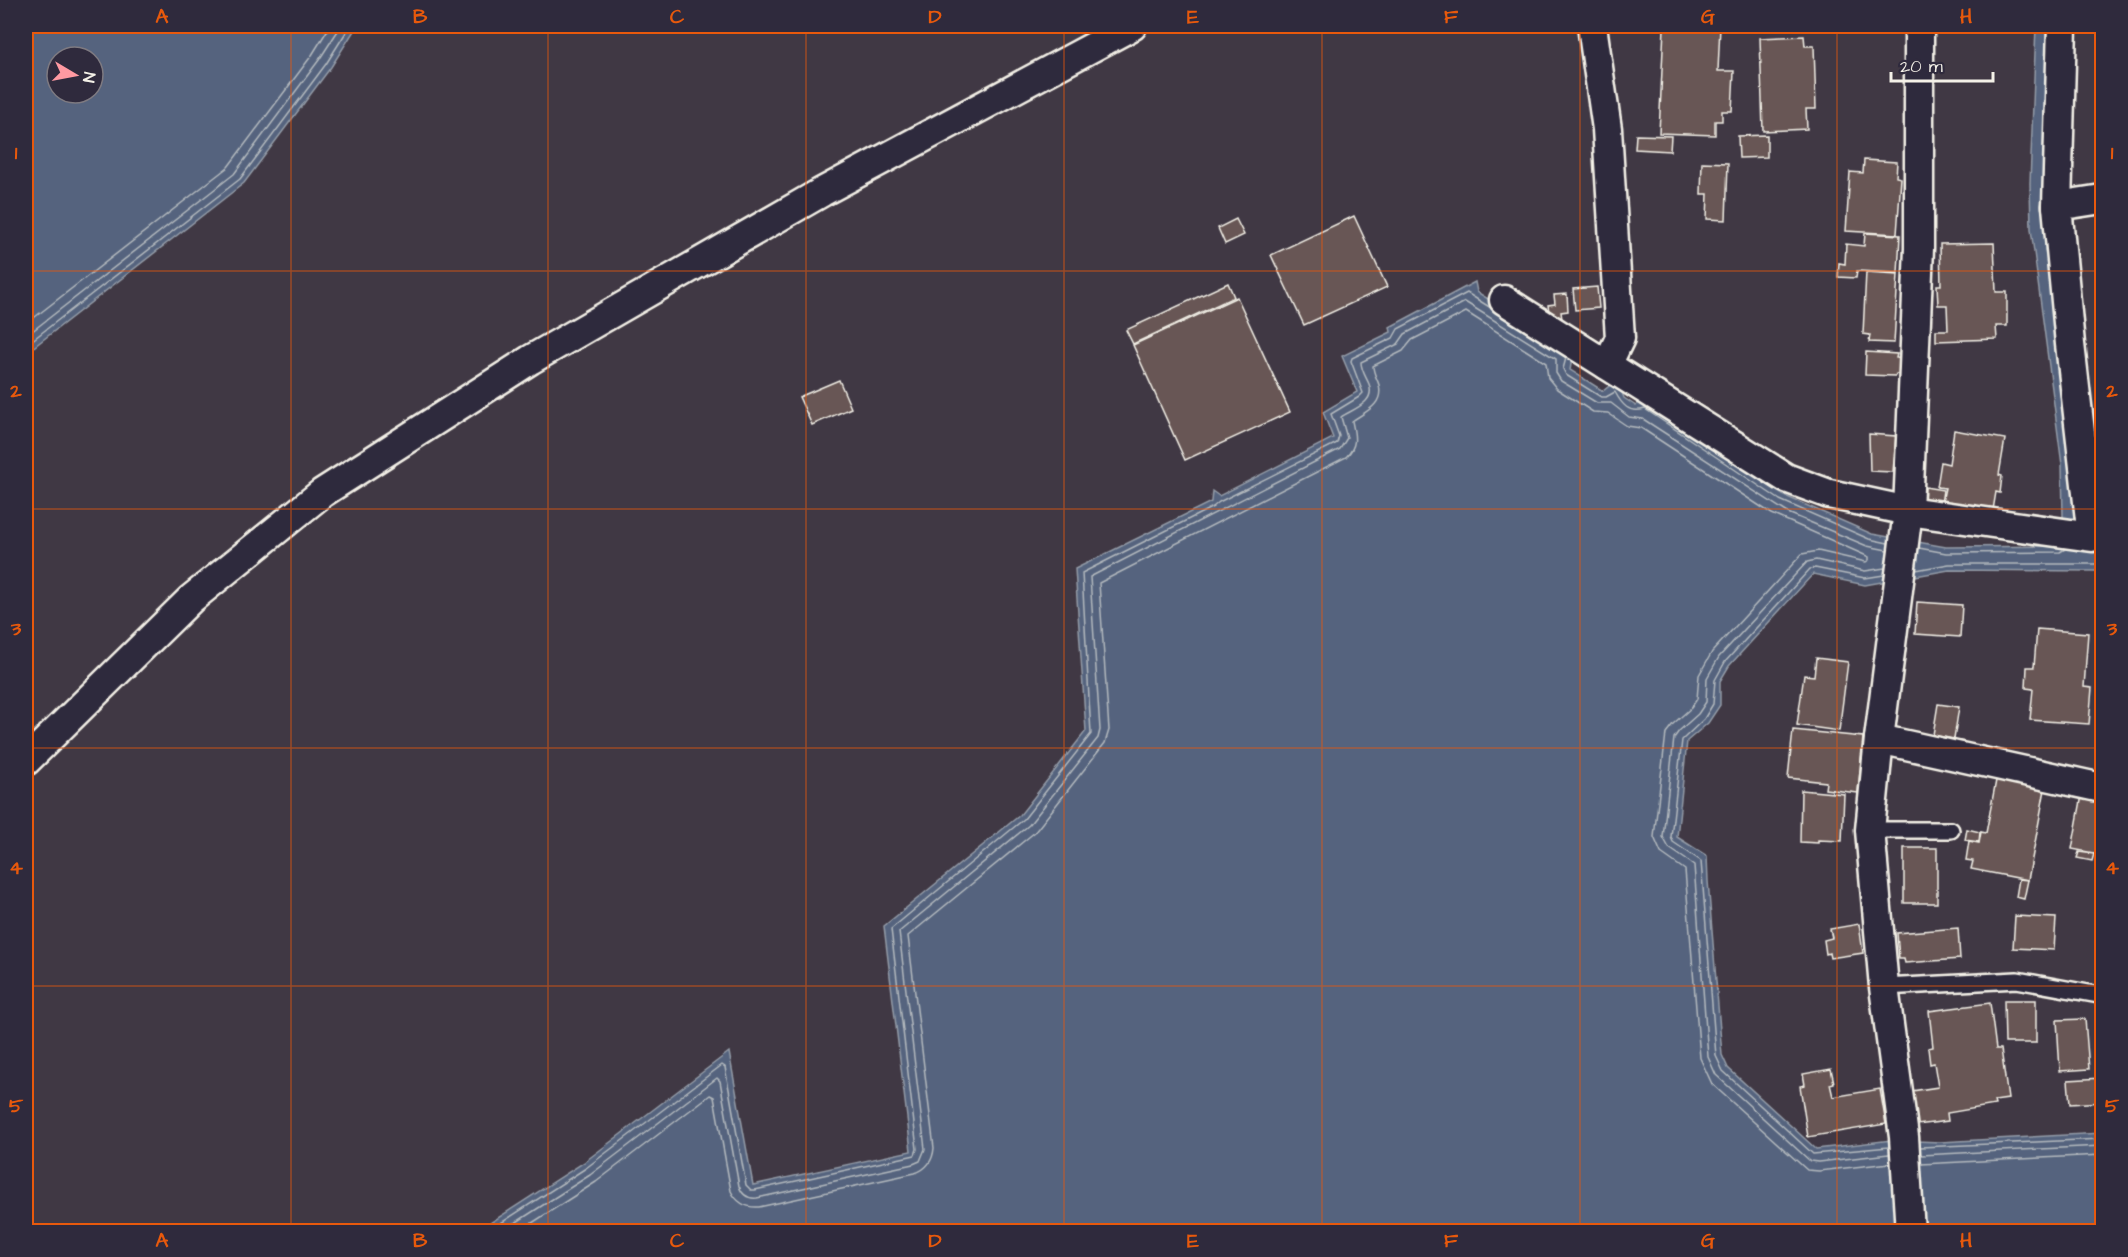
<svg xmlns="http://www.w3.org/2000/svg" width="2128" height="1257" font-family="'Architects Daughter',sans-serif">
  <rect width="100%" height="100%" fill="#403844"/>
  <filter id="ink" filterUnits="userSpaceOnUse"><feTurbulence type="fractalNoise" baseFrequency=".0167" numOctaves="2"/><feDisplacementMap in="SourceGraphic" scale="12" xChannelSelector="R" yChannelSelector="G"/><feConvolveMatrix kernelMatrix="1 2 1 2 8 2 1 2 1" color-interpolation-filters="sRGB"/></filter>
  <g filter="url(#ink)">
    <!-- water -->
    <g fill="#54647e" stroke="#949ca8" stroke-width="1.5" fill-rule="evenodd">
      <path d="M26 26H357L331 67 244 183 26 353ZM57 57H93V93H57Z"/>
      <polygon points="2036,26 2052,26 2044,188 2045,251 2089,549 2102,551 2102,570 2096,571 1949,570 1865,585 1813,574 1729,666 1720,681 1720,705 1708,723 1687,741 1677,837 1707,856 1708,881 1722,1055 1728,1068 1816,1149 1892,1140 1940,1142 2102,1133 2102,1231 476,1232 583,1163 729,1052 753,1185 911,1151 884,926 1020,815 1086,731 1075,569 1211,502 1212,491 1219,496 1333,438 1323,412 1357,392 1342,356 1391,332 1390,327 1475,282 1477,292 1573,353 1570,370 1603,391 1613,383 1620,387 1624,398 1636,406 1641,397 1650,407 1783,495 1872,534 1946,547 2061,546 2063,516 2062,465 2031,229 2030,183"/>
    </g>
    <g fill="none" stroke-linecap="round" stroke-linejoin="round">
      <!-- shore -->
      <g stroke="#b4b9be" stroke-width="1.5">
        <polyline points="26,324 228,167 312,55 330,26"/>
        <polyline points="26,336 234,174 319,60 341,26"/>
        <polyline points="26,345 240,179 326,64 350,26"/>
        <path d="M1566 358 1563 369 1566 375 1601 397H1606L1615 392C1622 405 1629 414 1645 409L1780 500 1869 539 1888 543"/>
        <polyline points="1919,548 1946,553 2060,552 2065,549"/>
        <polyline points="1885,568 1865,571 1816,560 1807,562 1719,657 1707,678 1706,702 1698,714 1679,731 1674,738 1663,837 1669,848 1694,865 1708,1057 1716,1075 1810,1161 1818,1162 1889,1154"/>
        <polyline points="1916,570 1949,564 2102,564"/>
        <polyline points="1884,575 1865,578 1815,568 1810,569 1725,662 1715,680 1713,704 1704,719 1682,740 1671,837 1673,842 1701,861 1716,1056 1723,1071 1813,1154 1889,1147"/>
        <polyline points="1920,1147 2102,1139"/>
        <polyline points="1921,1155 2102,1146"/>
        <polyline points="1921,1164 2102,1155"/>
        <polyline points="487,1232 586,1168 722,1065 725,1067 746,1185 751,1190 755,1190 915,1155 917,1149 891,929 1024,819 1091,734 1082,573 1213,507 1219,502 1337,443 1339,436 1331,414 1359,397 1363,393 1351,361 1352,358 1393,338 1398,329 1467,293 1491,308"/>
        <path d="M501 1232 590 1175 717 1078 720 1081 739 1186C742 1195 748 1199 757 1198L913 1164 920 1161 925 1149 899 932 1029 825 1098 738 1100 730 1090 577 1340 449 1347 438 1341 417C1353 409 1376 403 1369 384 1366 377 1361 370 1361 362L1398 344 1405 334 1465 302 1556 359V373L1561 381 1597 403H1611L1629 417 1643 419 1788 513 1867 546 1887 550"/>
        <path d="M518 1232 596 1182 710 1095 714 1097 731 1191C737 1203 746 1208 759 1207L915 1173C927 1169 933 1161 934 1148L908 936 1035 832 1105 743 1109 730 1099 583 1346 457C1358 445 1355 436 1352 421 1365 412 1384 405 1379 385 1377 378 1373 373 1373 366L1403 351 1412 340 1466 312 1546 363 1548 378 1557 389 1593 412 1608 413 1627 426 1641 428 1772 514 1869 557V560L1866 562 1818 551 1802 554 1712 652 1699 675 1697 699 1691 708 1673 724 1666 733 1654 837 1661 853 1685 870 1700 1058 1712 1084 1807 1170 1819 1171 1890 1163"/>
      </g>
    </g>
    <!-- building -->
    <g fill="#675755" stroke="#f4f1e8" stroke-width="1.5">
      <polygon points="1671,26 1720,26 1718,71 1734,71 1732,111 1722,111 1722,121 1715,121 1715,135 1659,133 1664,28 1671,28"/>
      <polygon points="1749,26 1810,26 1810,27 1749,29"/>
      <rect x="1870" y="26" width="16" height="5"/>
      <polygon points="1804,36 1805,46 1814,46 1816,109 1806,109 1807,129 1763,131 1760,38"/>
      <polygon points="1636,135 1671,136 1670,151 1635,149"/>
      <polygon points="1767,135 1767,157 1739,158 1738,136"/>
      <polygon points="1864,160 1897,162 1896,177 1901,178 1897,234 1846,231 1850,172 1863,173"/>
      <polygon points="1702,162 1728,163 1726,220 1707,219 1708,194 1701,194"/>
      <polygon points="1354,216 1387,287 1304,325 1271,255"/>
      <polygon points="1236,219 1244,235 1225,244 1218,228"/>
      <polygon points="1865,233 1900,235 1898,273 1857,271 1856,278 1838,277 1839,263 1845,264 1846,244 1864,246"/>
      <polygon points="1994,243 1996,292 2007,292 2007,326 1996,326 1997,339 1936,341 1936,330 1948,330 1947,305 1938,305 1937,285 1941,285 1940,244"/>
      <polygon points="1866,272 1898,274 1894,343 1869,342 1870,335 1863,334"/>
      <polygon points="1228,283 1234,297 1133,344 1126,330"/>
      <polygon points="1597,287 1599,308 1575,310 1573,289"/>
      <polygon points="1567,294 1568,311 1561,312 1562,319 1550,320 1548,305 1555,304 1554,295"/>
      <polygon points="1237,297 1290,412 1185,460 1133,345"/>
      <polygon points="1866,352 1897,354 1896,358 1903,359 1902,374 1896,374 1895,376 1865,375"/>
      <polygon points="839,380 851,408 812,425 799,397"/>
      <polygon points="1954,430 2005,439 1999,475 2002,476 2000,493 1996,492 1993,510 1942,502 1945,488 1937,487 1941,462 1949,464"/>
      <polygon points="1869,434 1896,436 1893,472 1870,471"/>
      <polygon points="1925,487 1943,490 1941,504 1924,501"/>
      <polygon points="1917,602 1962,605 1960,637 1915,634"/>
      <polygon points="2037,629 2088,633 2084,687 2092,688 2089,724 2030,720 2033,689 2026,688 2027,667 2034,667"/>
      <polygon points="1816,658 1848,662 1839,731 1797,725 1804,675 1814,676"/>
      <polygon points="1938,704 1959,707 1954,739 1933,735"/>
      <polygon points="1793,730 1863,737 1858,793 1825,789 1826,782 1788,778"/>
      <polygon points="1997,775 2046,784 2028,880 1971,869 1973,861 1966,860 1969,841 1979,843 1981,832 1986,833"/>
      <polygon points="1801,790 1844,794 1842,841 1818,840 1818,843 1800,842"/>
      <polygon points="2082,795 2102,798 2102,837 2099,854 2072,849"/>
      <polygon points="1967,829 1980,832 1979,842 1965,840"/>
      <rect x="1904" y="848" width="33" height="55"/>
      <polygon points="2079,852 2094,854 2092,861 2077,858"/>
      <polygon points="2019,879 2028,880 2024,899 2016,897"/>
      <polygon points="2015,916 2056,918 2054,950 2013,948"/>
      <polygon points="1859,924 1863,953 1830,958 1829,953 1826,954 1824,940 1832,938 1830,929"/>
      <polygon points="1958,928 1960,959 1905,963 1904,959 1899,959 1897,933"/>
      <polygon points="2004,1000 2036,1000 2036,1043 2005,1043"/>
      <polygon points="1990,1003 1996,1049 2001,1049 2008,1099 1994,1101 1995,1105 1947,1113 1948,1121 1917,1125 1912,1091 1938,1087 1934,1063 1930,1064 1928,1048 1933,1047 1929,1011"/>
      <polygon points="2085,1019 2089,1069 2060,1071 2057,1020"/>
      <polygon points="1831,1069 1834,1083 1830,1084 1833,1097 1880,1089 1886,1124 1808,1137 1800,1086 1805,1085 1803,1074"/>
      <polygon points="2102,1078 2102,1102 2070,1104 2068,1080"/>
    </g>
    <g fill="none" stroke-linecap="round" stroke-linejoin="round">
      <!-- lane casing -->
      <g stroke="#f4f1e8" stroke-width="20">
        <g id="lane">
          <polyline points="1870,830 1951,830"/>
          <polyline points="1884,987 2017,980 2099,995"/>
        </g>
      </g>
      <!-- street casing -->
      <g stroke="#f4f1e8" stroke-width="33">
        <g id="street">
          <polyline points="1592,26 1607,129 1620,338 1607,365"/>
          <polyline points="2057,206 2102,199"/>
          <polyline points="1504,300 1786,478 1829,494 1908,511 2092,537 2070,344 2057,206 2062,26"/>
          <polyline points="1879,739 2102,788"/>
          <polyline points="26,761 191,599 322,493 530,360 822,192 1132,26"/>
          <polyline points="1910,1232 1904,1137 1884,987 1870,830 1879,739 1908,511 1919,248 1919,26"/>
        </g>
      </g>
      <!-- lane -->
      <use href="#lane" stroke="#2f2a3d" stroke-width="15"/>
      <!-- street -->
      <use href="#street" stroke="#2f2a3d" stroke-width="28"/>
    </g>
  </g>
  <!-- grid -->
  <path fill="none" stroke="#e8590c" stroke-width="1.5" stroke-opacity="0.55" d="M291 26V1232M548 26V1232M806 26V1232M1064 26V1232M1322 26V1232M1580 26V1232M1837 26V1232M26 271H2102M26 509H2102M26 748H2102M26 986H2102"/>
  <!-- margin -->
  <rect width="2128" height="1257" fill="none" stroke="#2f2a3d" stroke-width="66"/>
  <!-- north arrow -->
  <g transform="translate(75 75) rotate(100)"><circle r="28" fill="#2f2a3d" stroke="#7e7a81" stroke-width="1.5"/>
  <path d="M0-4.5L10 22L0 15L-10 22Z" fill="#ff9aa2"/>
  <text y="-9" font-size="16" font-weight="bold" text-anchor="middle" fill="#f4f1e8">N</text>
  </g>
  <!-- scale -->
  <path d="M1891 72v9h102v-9" fill="none" stroke="#f4f1e8" stroke-width="3"/>
  <text x="1900" y="72" font-size="18" fill="#f4f1e8" stroke="#2f2a3d" stroke-width="4.5" paint-order="stroke">20 m</text>
  <rect x="33" y="33" width="2062" height="1191" fill="none" stroke="#e8590c" stroke-width="2"/>
  <g font-size="20" text-anchor="middle" font-weight="bold" fill="#e8590c">
    <text x="162" y="23">A</text>
    <text x="420" y="23">B</text>
    <text x="677" y="23">C</text>
    <text x="935" y="23">D</text>
    <text x="1193" y="23">E</text>
    <text x="1451" y="23">F</text>
    <text x="1708" y="23">G</text>
    <text x="1966" y="23">H</text>
    <text x="16" y="159">1</text>
    <text x="2112" y="159">1</text>
    <text x="16" y="397">2</text>
    <text x="2112" y="397">2</text>
    <text x="16" y="635">3</text>
    <text x="2112" y="635">3</text>
    <text x="16" y="874">4</text>
    <text x="2112" y="874">4</text>
    <text x="16" y="1112">5</text>
    <text x="2112" y="1112">5</text>
    <text x="162" y="1247">A</text>
    <text x="420" y="1247">B</text>
    <text x="677" y="1247">C</text>
    <text x="935" y="1247">D</text>
    <text x="1193" y="1247">E</text>
    <text x="1451" y="1247">F</text>
    <text x="1708" y="1247">G</text>
    <text x="1966" y="1247">H</text>
  </g>
</svg>
